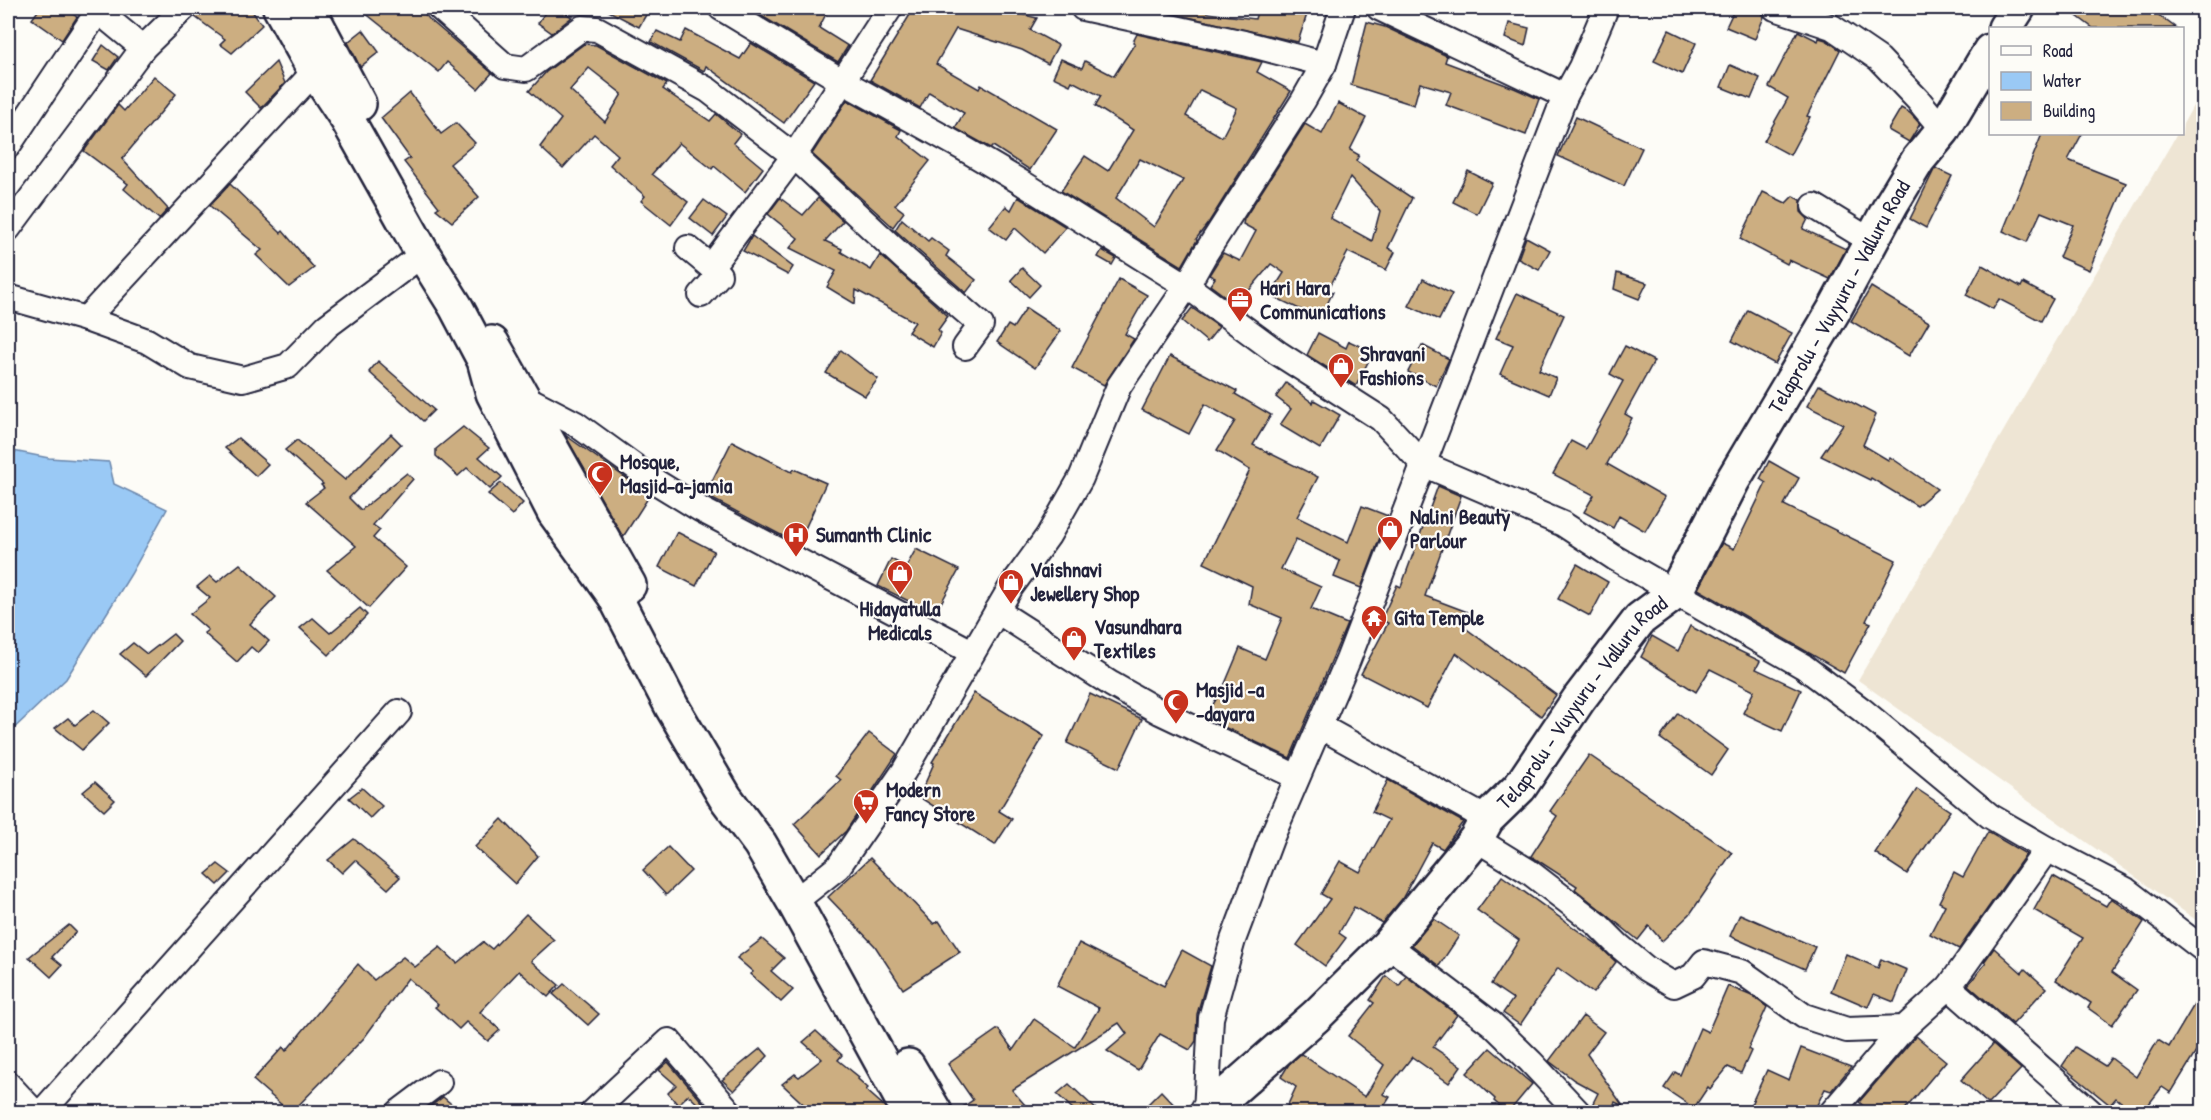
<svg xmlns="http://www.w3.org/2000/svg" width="2211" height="1120" font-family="'Patrick Hand',sans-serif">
  <rect width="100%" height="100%" fill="#fdfcf7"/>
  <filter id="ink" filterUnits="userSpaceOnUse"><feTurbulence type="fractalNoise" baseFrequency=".0167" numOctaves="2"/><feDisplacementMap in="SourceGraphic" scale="12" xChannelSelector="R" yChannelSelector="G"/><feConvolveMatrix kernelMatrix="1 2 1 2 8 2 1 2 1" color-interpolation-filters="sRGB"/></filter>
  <g filter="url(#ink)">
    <!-- built -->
    <polygon fill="#eee5d4" points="2203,88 2203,925 1858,680 2177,134 2182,134 2183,124"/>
    <!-- water -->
    <polygon fill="#9ac9f5" stroke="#6a86ab" stroke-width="1.5" points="8,450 49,458 109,462 114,484 167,509 131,574 66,679 8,734"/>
    <!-- building -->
    <g fill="#ccae81" stroke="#22223b" stroke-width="1.5" fill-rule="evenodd">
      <polygon points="40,8 64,8 77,17 62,40 32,19"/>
      <polygon points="198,8 250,8 262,25 232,53 220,44 225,39 195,17"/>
      <polygon points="359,8 420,8 429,19 492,73 478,89 447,62 439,72"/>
      <polygon points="548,8 558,8 572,17 552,33 538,23"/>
      <polygon points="603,8 650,8 639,27"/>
      <polygon points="763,8 829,8 819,28 848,46 838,62 760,15"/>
      <polygon points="914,8 995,8 1037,18 1030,30 1058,45 1048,64 1022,50 956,29 936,64 979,89 981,85 1057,129 1030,170 993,146 991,148 955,128 964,113 929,92 920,108 870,80"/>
      <polygon points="1148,8 1209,8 1207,13 1255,19 1258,8 1309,8 1298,42"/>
      <polygon points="1735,8 1755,8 1761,10 1764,17 1755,39 1726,27"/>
      <polygon points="2066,8 2149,8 2176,28 2093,28"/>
      <polygon points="1367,22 1385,27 1447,56 1445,62 1514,88 1539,99 1526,135 1446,105 1451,92 1420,83 1414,105 1351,85"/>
      <polygon points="1509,23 1529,28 1525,46 1505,38"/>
      <polygon points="363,30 379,52 360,67 348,42"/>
      <polygon points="686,30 740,59 751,43 814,81 784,123 706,66 704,71 651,42 657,31 680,42"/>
      <polygon points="1669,30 1696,43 1682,74 1654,61"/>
      <polygon points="1798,31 1818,41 1819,38 1826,40 1840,50 1807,116 1810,117 1790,155 1764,141 1788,98 1769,87"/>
      <path d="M1137 34 1262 62 1257 72 1291 91 1209 222 1196 239 1197 240 1182 266 1061 191 1085 156 1108 171 1133 130 1095 106 1101 96 1072 81 1070 85 1053 77 1061 59 1082 68 1085 61 1114 76 1135 43 1133 42ZM1200 90 1237 108 1222 137 1186 116ZM1140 159 1183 180 1154 227 1116 198Z"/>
      <path d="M584 44 596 45 667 84 663 89 710 121 716 114 740 134 733 143 763 168 745 192 714 166 712 169 679 143 652 174 688 202 671 225 641 201 645 196 610 165 618 155 594 134 563 168 540 147 561 119 529 91 546 72ZM589 68 622 94 605 122 570 90Z"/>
      <polygon points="103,45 118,57 109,70 93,61"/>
      <polygon points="276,62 285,83 261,108 245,92"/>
      <polygon points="1730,65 1760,78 1751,99 1721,87"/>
      <polygon points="154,76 176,94 122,159 168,209 159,219 124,189 128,184 84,151 118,105 124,111"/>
      <polygon points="410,93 441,134 456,123 475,143 450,164 479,197 452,222 436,209 439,207 404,162 410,158 381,118"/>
      <polygon points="847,100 901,130 898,136 930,161 895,205 904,212 893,227 812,154"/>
      <path d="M1338 103 1366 118 1350 150 1359 155 1356 161 1412 198 1388 248 1395 252 1386 270 1348 252 1328 290 1333 292 1320 319 1270 295 1284 273 1271 264 1237 305 1210 285 1215 278 1209 275 1223 253 1240 261 1256 231 1243 224 1244 219 1305 124 1322 134ZM1350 177 1380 211 1372 241 1330 218Z"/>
      <polygon points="1901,108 1910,113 1920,124 1909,142 1888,130"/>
      <polygon points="1576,117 1642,148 1624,186 1558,156"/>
      <polygon points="2042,134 2082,134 2068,160 2126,183 2089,270 2059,257 2073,225 2041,212 2027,242 2003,231"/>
      <polygon points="1935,168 1952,176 1926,228 1910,219"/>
      <polygon points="1468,171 1492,183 1477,214 1453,202"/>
      <polygon points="230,184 281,233 283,231 314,268 289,287 256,255 262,250 210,206"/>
      <polygon points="1763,192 1786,203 1793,196 1801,200 1801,212 1808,219 1803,229 1846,249 1830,279 1789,260 1787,264 1740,239"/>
      <polygon points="1018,197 1066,227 1043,253 1015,228 1006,240 989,227 1006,206 1011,210"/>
      <polygon points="780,198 803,215 818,198 843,221 825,241 842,249 841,252 871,270 880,255 948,316 938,330 941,333 933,347 908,332 915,322 856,290 855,304 827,287 836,271 790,248 798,238 768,214"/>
      <polygon points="704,200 727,217 713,236 690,218"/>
      <polygon points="902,219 928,241 931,238 949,251 946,256 976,280 966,293 895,230"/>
      <polygon points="752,236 793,267 788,275 743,251"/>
      <polygon points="1526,237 1550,250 1539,270 1518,259"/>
      <polygon points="1102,250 1116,258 1112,265 1098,257"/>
      <polygon points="1982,265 2021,287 2023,283 2053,299 2041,321 1999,299 1993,309 1966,295"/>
      <polygon points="1022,268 1040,285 1029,297 1011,280"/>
      <polygon points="1617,273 1647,283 1639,299 1614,289"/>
      <polygon points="1119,279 1147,295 1125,334 1134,339 1104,385 1072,368"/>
      <polygon points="1423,279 1452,294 1439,320 1409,306"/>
      <polygon points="1871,287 1929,322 1909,356 1851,321"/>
      <polygon points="1517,293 1564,315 1539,370 1556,378 1549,395 1500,374 1513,345 1496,338"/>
      <polygon points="1026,308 1061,331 1035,368 997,342 1008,325 1013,328"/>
      <polygon points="1192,308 1219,327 1207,342 1182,321"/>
      <polygon points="1748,310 1792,333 1775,364 1732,341"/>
      <polygon points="1318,333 1346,348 1349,341 1373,352 1356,386 1307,355"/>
      <polygon points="1422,345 1449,359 1436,386 1408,372"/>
      <polygon points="1625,346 1654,361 1625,414 1632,418 1607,464 1665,497 1645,531 1619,516 1613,528 1584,512 1594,495 1553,474 1571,441 1586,449 1623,381 1610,374"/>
      <polygon points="841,350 878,379 865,396 826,373"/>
      <polygon points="1170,356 1237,391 1235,394 1271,415 1253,445 1318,477 1297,517 1348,542 1362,506 1388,516 1361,588 1334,577 1340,561 1296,539 1281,569 1321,587 1311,609 1347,624 1290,758 1205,718 1224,686 1240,648 1265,659 1282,618 1249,604 1252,586 1204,563 1250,470 1217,450 1235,421 1205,404 1189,434 1142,410"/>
      <polygon points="378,361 434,410 423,421 369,372"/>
      <polygon points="1286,383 1313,403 1314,400 1340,415 1320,449 1280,425 1291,409 1276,397"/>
      <polygon points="1819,385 1876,415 1863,445 1888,460 1890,457 1937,489 1917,506 1871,478 1870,480 1821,456 1843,424 1807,406"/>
      <polygon points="463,427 489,448 479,457 502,477 490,489 467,468 458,476 436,456 436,449"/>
      <polygon points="391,434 401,444 349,498 361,510 407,473 413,479 373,525 380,530 373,538 406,567 369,608 327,570 356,546 306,502 324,488 321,485 323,484 285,450 297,440 345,480"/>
      <polygon points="565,435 650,495 623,537"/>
      <polygon points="238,438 268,464 256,476 225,448"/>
      <polygon points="732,441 792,472 794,469 826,483 798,544 705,495"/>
      <polygon points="1769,461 1799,478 1784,505 1896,560 1866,621 1871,623 1844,673 1698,589 1722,543 1734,549 1766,483 1760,479"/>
      <polygon points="501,483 523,503 512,515 488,494"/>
      <polygon points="1438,486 1461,496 1425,596 1470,613 1464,627 1556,695 1541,716 1456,653 1427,708 1361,674 1388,623 1381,620 1397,585 1401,587"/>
      <polygon points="677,532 714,551 696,586 659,567"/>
      <polygon points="916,549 959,570 935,614 878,586 891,559 906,567"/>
      <polygon points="240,564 276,597 250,624 269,641 258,653 251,647 237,662 204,633 208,630 190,614 210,598 197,587 210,576 217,582"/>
      <polygon points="1577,564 1608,582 1590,616 1558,599"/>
      <polygon points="360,608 367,615 329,655 300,628 313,618 330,633"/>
      <polygon points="1690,626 1728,647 1729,646 1760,661 1756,669 1801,690 1782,731 1743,713 1754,691 1710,669 1696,692 1641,657 1652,636 1678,651"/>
      <polygon points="173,634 180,641 146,676 120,654 133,643 147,654"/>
      <polygon points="974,693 1044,736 999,811 1012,819 995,845 919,797 934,763 932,762"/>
      <polygon points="1090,694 1142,719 1119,768 1067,743"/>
      <polygon points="94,710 109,723 82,750 55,728 68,718 75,725"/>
      <polygon points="1678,713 1728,750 1711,775 1660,738"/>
      <polygon points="869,733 897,754 846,831 821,854 794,824 841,780 836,776"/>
      <polygon points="1589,755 1732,853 1690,914 1662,941 1649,926 1638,940 1575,889 1577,886 1531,856 1557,816 1550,811"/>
      <polygon points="1388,780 1463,822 1443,849 1432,843 1402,899 1382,923 1354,907 1339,933 1346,938 1325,966 1297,945 1330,899 1321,894 1340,861 1360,872 1389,820 1372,812"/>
      <polygon points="95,782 115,800 104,811 83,792"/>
      <polygon points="362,788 382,806 370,818 349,798"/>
      <polygon points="1917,789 1950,811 1907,874 1875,853"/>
      <polygon points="502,819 538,856 515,884 475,847"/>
      <polygon points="1988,832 2026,854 1959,949 1930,934 1945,905 1939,902 1954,872 1963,877"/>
      <polygon points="354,839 400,877 388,889 355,860 342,873 328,860"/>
      <polygon points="668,847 691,871 666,895 643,870"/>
      <polygon points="870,858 934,924 939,921 960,952 903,989 875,946 828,897"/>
      <polygon points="218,864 230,873 218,885 206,874"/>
      <polygon points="1502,876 1598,945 1616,962 1593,993 1558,968 1520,1025 1503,1013 1513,999 1491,984 1519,940 1477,910"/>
      <polygon points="2053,876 2106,906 2111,898 2144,922 2112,972 2137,990 2112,1025 2088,1008 2091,1003 2056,980 2083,938 2034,910"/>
      <polygon points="526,914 554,940 531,961 559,985 548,997 519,971 480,1012 500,1030 488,1041 466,1022 459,1029 435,1007 438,1005 408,978 364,1038 291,1113 253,1080 283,1047 286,1051 358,964 374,980 403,957 415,967 440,947 457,963 483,942 492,949"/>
      <polygon points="1740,914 1815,947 1805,969 1730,936"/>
      <polygon points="1434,919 1459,936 1439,966 1412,945"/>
      <polygon points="69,925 76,932 52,957 62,965 51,977 29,957"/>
      <polygon points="762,939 784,958 771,971 793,990 781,1002 750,974 753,972 737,958"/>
      <polygon points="1079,943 1164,986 1182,950 1211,966 1197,1014 1196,1041 1190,1050 1160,1034 1138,1070 1107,1051 1127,1034 1119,1023 1012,1090 1032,1113 954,1113 973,1100 948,1064 998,1029 1013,1050 1034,1019 1075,1047 1099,1008 1057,986"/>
      <polygon points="1994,948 2022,973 2025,969 2046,988 2013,1024 1968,985 1986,963 1984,962"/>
      <polygon points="1846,954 1878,968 1881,959 1907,970 1894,1002 1874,994 1868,1007 1831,991"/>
      <polygon points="1386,976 1399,986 1406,976 1457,1015 1433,1047 1461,1066 1449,1083 1412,1057 1383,1094 1390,1097 1383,1108 1391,1113 1284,1113 1296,1087 1281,1077 1289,1064 1301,1054 1365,1097 1384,1065 1348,1036 1374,1003 1370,1000"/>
      <polygon points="564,984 599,1014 588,1025 553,994"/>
      <polygon points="1728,986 1752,996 1767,1007 1748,1049 1751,1051 1741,1073 1728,1067 1710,1089 1708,1087 1694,1108 1664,1088 1675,1072 1680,1075 1700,1028 1708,1032"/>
      <polygon points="2204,988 2204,1039 2171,1093 2162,1087 2142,1113 2135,1113 2116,1098 2110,1105 2062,1066 2075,1047 2105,1066 2111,1058 2136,1077 2158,1040 2169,1047"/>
      <polygon points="1583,1016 1604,1032 1587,1054 1623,1106 1615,1102 1610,1113 1592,1113 1591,1107 1598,1093 1574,1080 1549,1061"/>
      <polygon points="816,1031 842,1055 838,1060 859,1077 858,1079 868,1088 866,1090 884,1106 888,1113 813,1113 782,1084 795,1074 799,1077 822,1059 803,1042"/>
      <polygon points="1916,1036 1946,1061 1902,1113 1871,1113 1859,1102"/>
      <polygon points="1993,1044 2021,1069 1988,1104 1961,1080"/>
      <polygon points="761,1048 768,1056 734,1091 722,1080"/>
      <polygon points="1490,1048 1532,1084 1508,1113 1494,1101 1495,1099 1467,1073"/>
      <polygon points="1801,1048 1851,1067 1831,1091 1825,1089 1813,1113 1747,1113 1767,1070 1789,1080"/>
      <polygon points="668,1062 710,1111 708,1113 688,1095 678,1105 668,1093 676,1085 659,1070"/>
      <polygon points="1069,1084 1100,1113 1077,1113 1057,1094"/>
      <polygon points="1161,1091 1182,1113 1139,1113"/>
      <polygon points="443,1097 462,1113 422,1113"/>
    </g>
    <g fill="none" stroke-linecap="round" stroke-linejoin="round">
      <!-- minor casing -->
      <g stroke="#22223b" stroke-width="28">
        <g id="minor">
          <polyline points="440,8 505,66 526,69 582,28 597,29 708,90 794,156 711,267 688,248"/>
          <polyline points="721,8 842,81 963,148 1024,184 1187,286 1205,254 1303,101 1324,64 1343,8"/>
          <polyline points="890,8 794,156 906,260 981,325 965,347"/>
          <polyline points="1083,8 1244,43 1324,64"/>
          <polyline points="1379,8 1565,96"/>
          <polyline points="1775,8 1832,27 1879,59 1919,101 1943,130"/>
          <polyline points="8,146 98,11 143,48"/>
          <polyline points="1814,206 1871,241"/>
          <polyline points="8,229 143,48 184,8"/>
          <polyline points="701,295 719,275 711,267"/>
          <polyline points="8,297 86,319 147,341 190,367 243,379 288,366 327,326 423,254"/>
          <polyline points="86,319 315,71"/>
          <polyline points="518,397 526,398 576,424 656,482 700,509 972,652"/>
          <polyline points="997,611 1111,684 1160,712 1297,777"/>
          <polyline points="1321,727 1487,819"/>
          <polyline points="1476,839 1528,871 1597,924 1618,945 1647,969 1674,985 1693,976 1704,962 1742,972 1804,1016 1847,1030 1904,1028"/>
          <polyline points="794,902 838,867 904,771 1011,587 1048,536 1081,478 1119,386 1187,286 1278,353 1381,419 1423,464 1563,524 1615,558 1803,666 1862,710 1990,816 2047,849 2126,890 2204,950"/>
          <polyline points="1388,945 1492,1024 1531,1062 1578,1112"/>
          <polyline points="1949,987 2091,1112"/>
          <polyline points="8,1084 34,1112"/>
          <polyline points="42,1112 399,712"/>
          <polyline points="399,1112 439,1082"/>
          <polyline points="593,1112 669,1041 730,1112"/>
          <polyline points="1206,1112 1211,1018 1233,940 1271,839 1348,660 1565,96 1581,67 1606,8"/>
          <polyline points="1832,1112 1904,1028 1949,987 2047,849"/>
        </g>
      </g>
      <!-- secondary casing -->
      <g stroke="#22223b" stroke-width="38">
        <g id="secondary">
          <polyline points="280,8 315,71 347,119 423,254 456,307 484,360 493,393 554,512 614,595 672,707 725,797 760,844 794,902 909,1112"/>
          <polyline points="308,8 359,104"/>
          <polyline points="492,343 629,585"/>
          <polyline points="908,1066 935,1112"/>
        </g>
      </g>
      <!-- primary casing -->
      <g stroke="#22223b" stroke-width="38">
        <g id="primary">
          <polyline points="2005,28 2018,8"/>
          <path id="s1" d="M1207 1112 1316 1016 1388 945 1476 839 1487 819 1520 787 1579 699 1640 619 1675 593 1733 480 1834 310 1892 203 1918 160 1943 130 1990 51"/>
        </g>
      </g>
      <!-- minor -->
      <use href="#minor" stroke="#fdfcf7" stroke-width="24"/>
      <!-- secondary -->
      <use href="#secondary" stroke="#fdfcf7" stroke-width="33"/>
      <!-- primary -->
      <use href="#primary" stroke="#fdfcf7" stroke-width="33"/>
    </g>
  </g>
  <!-- icons -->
  <defs>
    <g id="office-pin" transform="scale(1.35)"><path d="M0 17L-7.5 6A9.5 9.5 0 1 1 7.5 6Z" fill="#c8321e" stroke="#fdfcf7"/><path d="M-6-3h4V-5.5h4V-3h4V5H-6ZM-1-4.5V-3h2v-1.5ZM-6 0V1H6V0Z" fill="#fff"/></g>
    <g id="shop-pin" transform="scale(1.35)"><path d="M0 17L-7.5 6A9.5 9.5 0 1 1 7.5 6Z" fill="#c8321e" stroke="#fdfcf7"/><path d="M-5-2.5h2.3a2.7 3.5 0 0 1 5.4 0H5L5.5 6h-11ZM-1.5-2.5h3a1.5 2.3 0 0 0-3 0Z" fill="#fff"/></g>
    <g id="mosque-pin" transform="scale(1.35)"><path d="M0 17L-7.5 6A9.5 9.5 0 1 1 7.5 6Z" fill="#c8321e" stroke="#fdfcf7"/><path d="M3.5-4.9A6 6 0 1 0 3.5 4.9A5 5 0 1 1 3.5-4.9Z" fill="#fff"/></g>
    <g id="hospital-pin" transform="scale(1.35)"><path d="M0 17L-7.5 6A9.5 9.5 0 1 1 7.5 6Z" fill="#c8321e" stroke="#fdfcf7"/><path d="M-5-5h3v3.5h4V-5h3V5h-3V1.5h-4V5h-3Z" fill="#fff"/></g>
    <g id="temple-pin" transform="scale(1.35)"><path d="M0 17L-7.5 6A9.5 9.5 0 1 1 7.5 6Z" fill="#c8321e" stroke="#fdfcf7"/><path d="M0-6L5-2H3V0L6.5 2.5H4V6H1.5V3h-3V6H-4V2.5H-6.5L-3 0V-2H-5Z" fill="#fff"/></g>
    <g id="supermarket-pin" transform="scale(1.35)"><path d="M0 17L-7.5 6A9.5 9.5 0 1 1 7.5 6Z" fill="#c8321e" stroke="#fdfcf7"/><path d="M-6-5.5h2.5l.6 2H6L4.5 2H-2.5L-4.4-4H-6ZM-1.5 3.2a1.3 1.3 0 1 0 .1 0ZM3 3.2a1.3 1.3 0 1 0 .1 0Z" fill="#fff"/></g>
  </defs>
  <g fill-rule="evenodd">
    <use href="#office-pin" x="1240" y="300"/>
    <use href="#shop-pin" x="1341" y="366"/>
    <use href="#mosque-pin" x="600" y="474"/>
    <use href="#shop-pin" x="1390" y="529"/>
    <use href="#hospital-pin" x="796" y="535"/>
    <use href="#shop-pin" x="900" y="573"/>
    <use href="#shop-pin" x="1011" y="582"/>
    <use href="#temple-pin" x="1374" y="618"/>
    <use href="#shop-pin" x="1074" y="639"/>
    <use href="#mosque-pin" x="1176" y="702"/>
    <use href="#supermarket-pin" x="866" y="802"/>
  </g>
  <g text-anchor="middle" stroke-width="4.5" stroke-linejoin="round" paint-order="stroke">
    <!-- poi labels -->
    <g font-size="21" font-weight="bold" fill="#22223b" stroke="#fdfcf7" text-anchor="start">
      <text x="1260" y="295">Hari Hara<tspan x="1260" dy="24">Communications</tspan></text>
      <text x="1360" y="361">Shravani<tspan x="1360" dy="24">Fashions</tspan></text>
      <text x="620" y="469">Mosque,<tspan x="620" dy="24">Masjid-a-jamia</tspan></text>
      <text x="1410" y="524">Nalini Beauty<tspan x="1410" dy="24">Parlour</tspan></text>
      <text x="816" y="542">Sumanth Clinic</text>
      <text x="1030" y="577">Vaishnavi<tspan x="1030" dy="24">Jewellery Shop</tspan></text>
      <text x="900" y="616" text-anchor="middle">Hidayatulla<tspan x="900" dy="24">Medicals</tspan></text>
      <text x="1394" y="625">Gita Temple</text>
      <text x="1094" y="634">Vasundhara<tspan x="1094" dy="24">Textiles</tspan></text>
      <text x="1196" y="697">Masjid -a<tspan x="1196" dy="24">-dayara</tspan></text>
      <text x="886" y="797">Modern<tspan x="886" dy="24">Fancy Store</tspan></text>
    </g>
    <!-- street labels -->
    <g font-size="21" fill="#22223b" stroke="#fdfcf7">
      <text dy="7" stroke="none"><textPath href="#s1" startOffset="1042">Telaprolu - Vuyyuru - Valluru Road</textPath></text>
      <text dy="7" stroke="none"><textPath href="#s1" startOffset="558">Telaprolu - Vuyyuru - Valluru Road</textPath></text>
    </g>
  </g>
  <!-- margin -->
  <rect width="2211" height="1120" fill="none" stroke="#fdfcf7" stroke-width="30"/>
  <rect x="15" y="15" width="2181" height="1090" fill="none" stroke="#22223b" stroke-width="2" filter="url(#ink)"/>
  <!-- legend -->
  <rect x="1989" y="27" width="195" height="108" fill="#fdfcf7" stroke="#a5a5ac" stroke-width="1.5"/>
  <rect x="2001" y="46" width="30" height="9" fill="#fdfcf7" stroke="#a5a5ac" stroke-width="1.5"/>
  <text x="2043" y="57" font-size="18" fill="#22223b">Road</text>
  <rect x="2001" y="72" width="30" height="18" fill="#9ac9f5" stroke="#a5a5ac" stroke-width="1.5"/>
  <text x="2043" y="87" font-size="18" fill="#22223b">Water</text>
  <rect x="2001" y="102" width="30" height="18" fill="#ccae81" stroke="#a5a5ac" stroke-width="1.5"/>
  <text x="2043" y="117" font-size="18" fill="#22223b">Building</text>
</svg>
